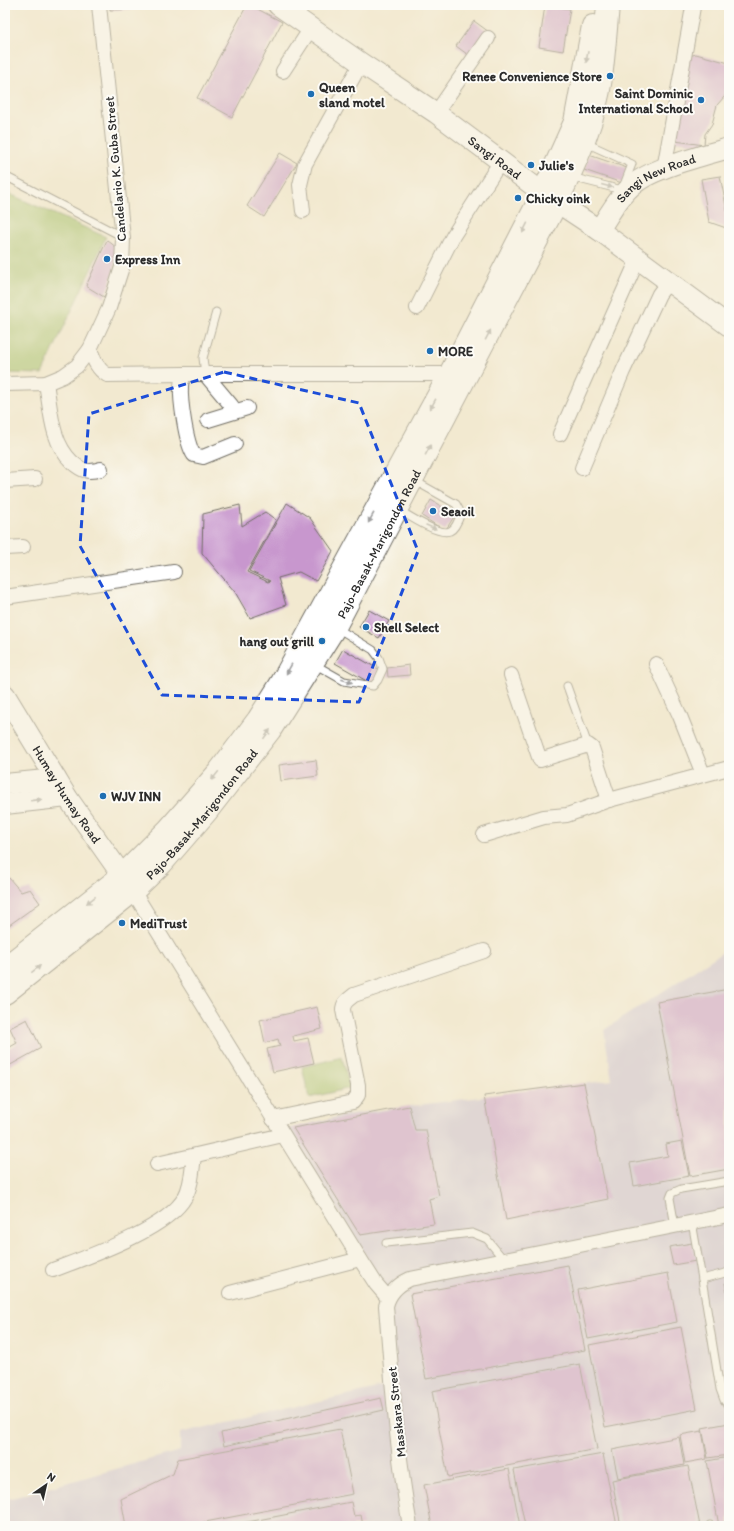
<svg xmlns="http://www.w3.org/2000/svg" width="734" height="1531" font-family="Itim,sans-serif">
  <rect width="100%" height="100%" fill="#fdfcf7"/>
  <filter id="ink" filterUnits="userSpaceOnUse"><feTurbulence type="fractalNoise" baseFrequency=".025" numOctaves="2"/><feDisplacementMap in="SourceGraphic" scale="8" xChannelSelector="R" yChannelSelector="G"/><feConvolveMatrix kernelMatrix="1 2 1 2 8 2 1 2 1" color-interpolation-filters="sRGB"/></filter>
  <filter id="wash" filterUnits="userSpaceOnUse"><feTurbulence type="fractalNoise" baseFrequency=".012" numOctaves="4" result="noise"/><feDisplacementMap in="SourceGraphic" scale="16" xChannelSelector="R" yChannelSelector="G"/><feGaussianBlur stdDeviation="0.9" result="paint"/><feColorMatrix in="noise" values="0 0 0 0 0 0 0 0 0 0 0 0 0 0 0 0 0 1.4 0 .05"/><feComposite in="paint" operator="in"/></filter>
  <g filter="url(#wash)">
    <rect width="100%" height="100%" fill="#f2e9d0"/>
    <!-- industrial -->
    <polygon fill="#c9bfd7" points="729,948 729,1526 5,1526 5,1500 180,1451 180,1433 382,1387 388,1291 286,1129 349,1114 612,1080 604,1030"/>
    <!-- green -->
    <g fill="#a0bf67" stroke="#667549">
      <polygon points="5,192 106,237 42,374 5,373"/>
      <polygon points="342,1057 350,1088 309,1098 302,1067"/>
    </g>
    <g id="blocks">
      <!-- building -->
      <g fill="#c897ce">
        <polygon points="110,5 138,5 138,9 110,10"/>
        <polygon points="247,5 250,5 282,22 232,117 197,98"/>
        <polygon points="545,5 570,9 563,51 539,47"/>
        <polygon points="474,21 489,32 471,57 456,46"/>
        <polygon points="696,54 729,63 729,82 725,96 717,105 712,124 705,134 704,145 675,141 686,57"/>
        <polygon points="280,153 297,163 264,217 247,206"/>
        <polygon points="589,155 627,168 622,183 584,170"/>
        <polygon points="720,176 727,211 729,211 729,229 709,222 701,179"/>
        <polygon points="107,240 117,248 114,270 110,284 104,297 86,286"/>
        <polygon points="431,500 455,515 445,531 422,516"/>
        <polygon points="287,503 310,518 333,551 316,581 299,572 278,578 286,605 250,618 235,592 202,553 203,514 240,505 242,526 265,512 276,520 247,572 268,582 270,581 249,571"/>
        <polygon points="369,610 389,621 379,638 359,627"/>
        <polygon points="343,649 380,670 372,684 335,663"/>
        <polygon points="409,665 410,675 388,677 387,668"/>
        <polygon points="316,760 318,776 281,781 279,765"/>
        <polygon points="9,878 21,892 30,889 40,903 5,928 5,879"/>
        <polygon points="729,989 729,1169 690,1176 657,1002"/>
        <polygon points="317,1007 322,1029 293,1036 294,1041 308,1038 314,1063 273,1072 267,1049 280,1046 278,1039 265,1043 260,1020"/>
        <polygon points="27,1019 41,1048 5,1068 5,1050 17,1043 10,1028"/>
        <polygon points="584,1083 608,1199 506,1220 484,1096"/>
        <polygon points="409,1106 415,1130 426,1130 439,1196 429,1199 434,1224 360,1235 293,1128"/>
        <polygon points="682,1141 689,1176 634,1186 630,1163 668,1156 666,1144"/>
        <polygon points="692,1243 696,1261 673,1265 669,1247"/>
        <polygon points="568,1265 585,1350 426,1379 410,1294"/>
        <polygon points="668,1273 677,1322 588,1339 578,1290"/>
        <polygon points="725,1283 729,1283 729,1298 728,1298"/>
        <polygon points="681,1327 697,1409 605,1427 589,1345"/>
        <polygon points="580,1364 597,1449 448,1477 432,1391"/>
        <polygon points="381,1398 384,1410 224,1446 221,1433"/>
        <polygon points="729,1423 729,1455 708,1458 702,1428"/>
        <polygon points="340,1429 353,1494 184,1526 126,1526 121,1499 173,1474 178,1459"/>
        <polygon points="702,1431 707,1459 685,1463 680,1435"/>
        <polygon points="679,1437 684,1465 618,1478 612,1450"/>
        <polygon points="603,1454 617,1526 525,1526 514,1470"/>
        <polygon points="729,1457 729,1525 719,1526 707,1461"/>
        <polygon points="688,1466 700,1526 621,1526 612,1480"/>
        <polygon points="509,1469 520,1526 432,1526 424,1485"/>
        <polygon points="351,1502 354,1516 361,1515 363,1526 227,1526"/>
      </g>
    </g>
  </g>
  <g filter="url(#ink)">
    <use href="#blocks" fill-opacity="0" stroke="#716e65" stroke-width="1"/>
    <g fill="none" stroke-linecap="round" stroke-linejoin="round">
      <!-- lane casing -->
      <g stroke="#716e65" stroke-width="9">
        <g id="lane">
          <polyline points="5,176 123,237"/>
          <polyline points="571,177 622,190 632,164 586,143"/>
          <polyline points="205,374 203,358 216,312"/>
          <path d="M399 510C409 516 439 536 450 531 455 529 459 519 461 513L456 504 415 481"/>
          <polyline points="314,664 344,681 373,686 378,680 383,669 379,658 373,650 337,628"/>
          <polyline points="567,686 588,745"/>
          <polyline points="692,1222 702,1279"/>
          <polyline points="675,1226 670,1198 672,1193 681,1189 729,1181"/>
          <polyline points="386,1243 472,1233 487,1239 504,1260"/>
          <polyline points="729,1272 702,1279 720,1389 724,1400 729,1407"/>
          <polyline points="710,1525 710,1526"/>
        </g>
      </g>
      <!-- street casing -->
      <g stroke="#716e65" stroke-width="16">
        <g id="street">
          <polyline points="283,71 311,28"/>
          <polyline points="436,113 488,38"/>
          <polyline points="664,169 693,7"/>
          <polyline points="303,211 300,185 305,164 361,63"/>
          <polyline points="417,308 453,236 501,161"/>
          <path d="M90 349C94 360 97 369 107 375L184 374H450"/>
          <path d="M184 374C183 378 181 382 181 386 180 400 186 444 194 455L203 457 235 444"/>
          <polyline points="205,374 231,405 235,411"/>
          <path d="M46 383C51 411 51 442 72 462 82 471 88 473 101 469"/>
          <polyline points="5,384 46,383 63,376 77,366 90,349 109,308 122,267 123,238 99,5"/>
          <polyline points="208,420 247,408"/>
          <polyline points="560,434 638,259"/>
          <polyline points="582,468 623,371 659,294 669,281"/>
          <polyline points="5,481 35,479"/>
          <polyline points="5,548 23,547"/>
          <polyline points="5,597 174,572"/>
          <polyline points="656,664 680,716 703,774"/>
          <polyline points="511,675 540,760 588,745 592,748 609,800"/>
          <polyline points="484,835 544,817 567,815 609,800 729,768"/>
          <polyline points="133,891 360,1259 376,1284 388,1298"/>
          <path d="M273 1119 353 1102 358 1095V1085L343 1010C343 1002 349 999 354 995L484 951"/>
          <polyline points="157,1164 283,1135"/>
          <path d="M53 1270C87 1257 168 1229 185 1197 192 1185 192 1170 194 1156"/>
          <polyline points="230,1293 360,1259"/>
          <path d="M410 1526C397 1454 392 1380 386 1306 389 1293 397 1285 410 1279L729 1215"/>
        </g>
      </g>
      <!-- secondary casing -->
      <g stroke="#716e65" stroke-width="22">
        <g id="secondary">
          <path id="s1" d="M278 5 361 63 436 113 543 193 599 230 729 326"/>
          <path id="s2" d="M599 230C609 215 619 196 634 184 653 168 704 155 729 148"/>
          <path id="s3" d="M5 695 67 797 131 888"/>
          <polyline points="5,784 56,779"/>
          <polyline points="5,804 67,797"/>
        </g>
      </g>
      <!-- primary casing -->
      <g stroke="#716e65" stroke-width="24">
        <g id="primary">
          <polyline points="5,968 122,876 169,829 218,773 258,720 282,682 450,374 543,193 575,122 593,26"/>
          <path id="s4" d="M5 993 133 891 162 863 207 811 270 730 335 627 557 202C575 163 595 122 601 78 604 54 606 29 608 5"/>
        </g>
      </g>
      <!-- lane -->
      <use href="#lane" stroke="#fff" stroke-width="7"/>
      <!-- street -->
      <use href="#street" stroke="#fff" stroke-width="14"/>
      <!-- secondary -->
      <use href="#secondary" stroke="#fff" stroke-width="20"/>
      <!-- primary -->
      <use href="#primary" stroke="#fff" stroke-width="22"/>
    </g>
    <!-- one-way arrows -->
    <defs><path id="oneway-solid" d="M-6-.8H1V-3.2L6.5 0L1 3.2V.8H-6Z"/></defs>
    <g fill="#a0a0a0">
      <use href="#oneway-solid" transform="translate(587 57) rotate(100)"/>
      <use href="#oneway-solid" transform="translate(607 186) rotate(15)"/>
      <use href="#oneway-solid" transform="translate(525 228) rotate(117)"/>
      <use href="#oneway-solid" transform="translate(488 335) rotate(-62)"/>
      <use href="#oneway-solid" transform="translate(433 404) rotate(119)"/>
      <use href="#oneway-solid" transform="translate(428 450) rotate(-62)"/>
      <use href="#oneway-solid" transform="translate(371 518) rotate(119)"/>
      <use href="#oneway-solid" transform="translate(431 527) rotate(23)"/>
      <use href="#oneway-solid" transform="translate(289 669) rotate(119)"/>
      <use href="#oneway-solid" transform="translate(347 681) rotate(18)"/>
      <use href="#oneway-solid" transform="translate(267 734) rotate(-54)"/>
      <use href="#oneway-solid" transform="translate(215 776) rotate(129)"/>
      <use href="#oneway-solid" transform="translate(36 800) rotate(-6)"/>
      <use href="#oneway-solid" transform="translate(91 900) rotate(142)"/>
      <use href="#oneway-solid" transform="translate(36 969) rotate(-38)"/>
    </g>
  </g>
  <!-- marked area -->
  <path d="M0 0H734V1531H0ZM224 372 359 403 418 551 359 702 162 695 80 546 89 414Z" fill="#f2e9d0" fill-opacity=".55" fill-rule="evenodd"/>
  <path fill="none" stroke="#1d4ed8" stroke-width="3" stroke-dasharray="8 5" stroke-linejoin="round" d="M224 372 359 403 418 551 359 702 162 695 80 546 89 414Z"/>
  <!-- markers -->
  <g fill="#1f6fb2" stroke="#fdfcf7" stroke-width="1.5">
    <circle cx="610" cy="76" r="4"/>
    <circle cx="311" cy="94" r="4"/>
    <circle cx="701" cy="100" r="4"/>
    <circle cx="531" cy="165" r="4"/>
    <circle cx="518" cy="198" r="4"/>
    <circle cx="107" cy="259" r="4"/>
    <circle cx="430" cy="351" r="4"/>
    <circle cx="433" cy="511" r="4"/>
    <circle cx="366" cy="627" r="4"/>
    <circle cx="322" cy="641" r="4"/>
    <circle cx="103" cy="796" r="4"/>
    <circle cx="122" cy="923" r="4"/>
  </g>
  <g text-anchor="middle" stroke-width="4" stroke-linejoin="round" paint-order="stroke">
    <!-- poi labels -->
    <g font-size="13" font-weight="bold" fill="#2b2b2b" stroke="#fdfcf7" text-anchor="start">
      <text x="602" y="81" text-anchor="end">Renee Convenience Store</text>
      <text x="319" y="92">Queen<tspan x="319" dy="15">sland motel</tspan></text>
      <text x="693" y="98" text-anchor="end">Saint Dominic<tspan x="693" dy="15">International School</tspan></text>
      <text x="539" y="170">Julie's</text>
      <text x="526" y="203">Chicky oink</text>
      <text x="115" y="264">Express Inn</text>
      <text x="438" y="356">MORE</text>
      <text x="441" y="516">Seaoil</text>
      <text x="374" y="632">Shell Select</text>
      <text x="314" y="646" text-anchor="end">hang out grill</text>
      <text x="111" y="801">WJV INN</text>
      <text x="130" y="928">MediTrust</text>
    </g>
    <!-- street labels -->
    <g font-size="13" fill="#2b2b2b" stroke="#fdfcf7">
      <text dy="5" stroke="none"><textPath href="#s1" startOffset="265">Sangi Road</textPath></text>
      <text transform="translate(115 169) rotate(-95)" y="5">Candelario K. Guba Street</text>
      <text dy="5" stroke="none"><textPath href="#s2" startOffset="80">Sangi New Road</textPath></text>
      <text dy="5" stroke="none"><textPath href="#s4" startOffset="591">Pajo-Basak-Marigondon Road</textPath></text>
      <text dy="5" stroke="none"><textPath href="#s3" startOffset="117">Humay Humay Road</textPath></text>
      <text dy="5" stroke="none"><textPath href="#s4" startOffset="267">Pajo-Basak-Marigondon Road</textPath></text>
      <text transform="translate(396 1412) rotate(-96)" y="5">Masskara Street</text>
    </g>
  </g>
  <!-- margin -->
  <rect width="734" height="1531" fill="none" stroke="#fdfcf7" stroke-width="20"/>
  <!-- north arrow -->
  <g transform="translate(46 1485) rotate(34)" stroke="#fdfcf7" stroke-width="3" paint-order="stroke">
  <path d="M0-3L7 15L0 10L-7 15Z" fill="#2b2b2b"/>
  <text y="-6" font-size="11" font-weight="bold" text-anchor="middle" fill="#2b2b2b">N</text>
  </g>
</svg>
